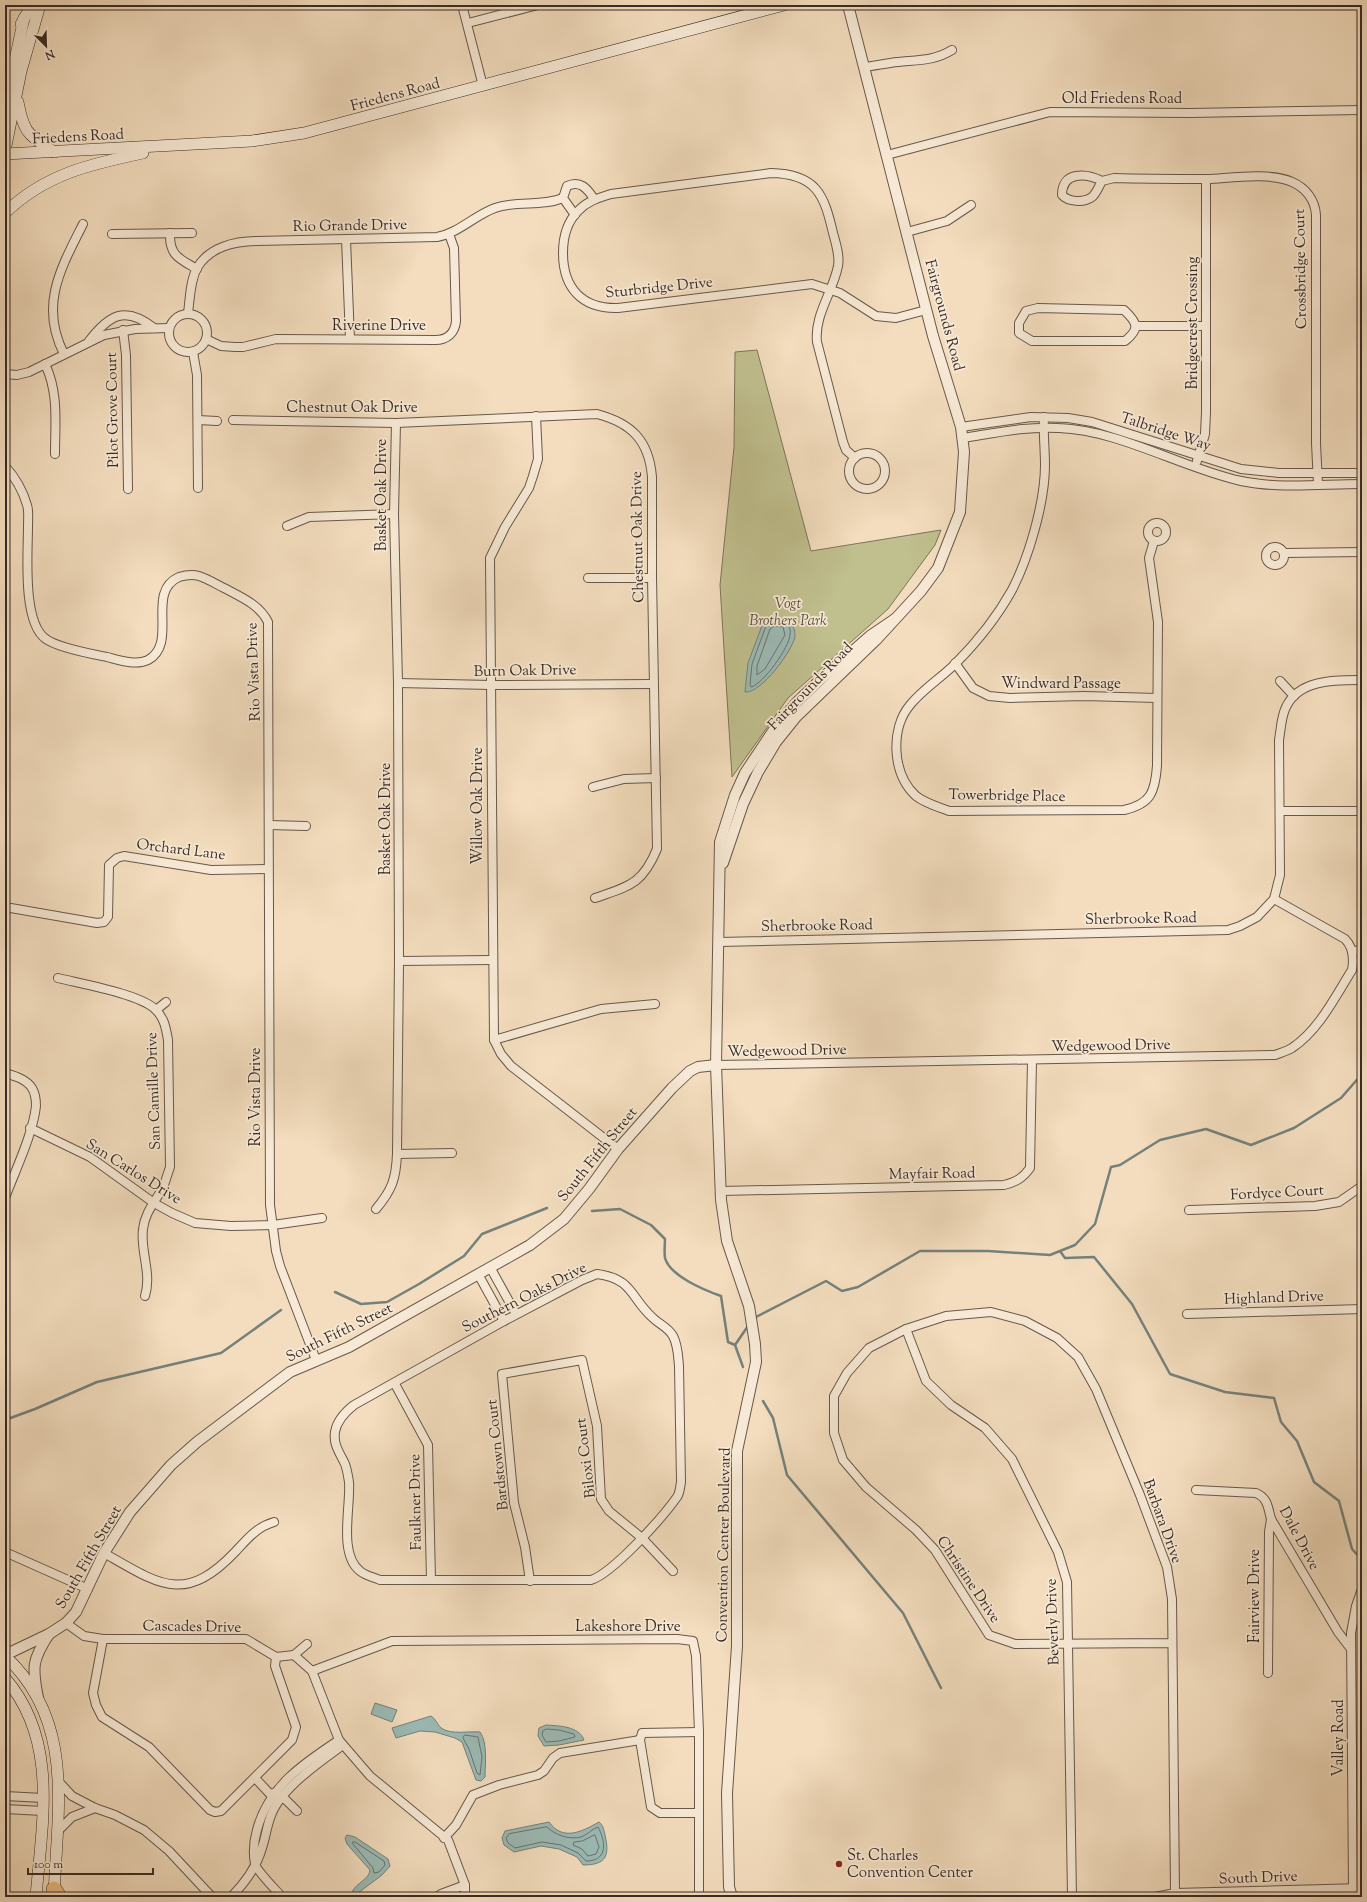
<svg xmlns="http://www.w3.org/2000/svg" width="1367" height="1902" font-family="'Sorts Mill Goudy',serif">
  <rect width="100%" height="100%" fill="#f3ddbe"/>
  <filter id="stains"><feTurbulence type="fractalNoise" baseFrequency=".005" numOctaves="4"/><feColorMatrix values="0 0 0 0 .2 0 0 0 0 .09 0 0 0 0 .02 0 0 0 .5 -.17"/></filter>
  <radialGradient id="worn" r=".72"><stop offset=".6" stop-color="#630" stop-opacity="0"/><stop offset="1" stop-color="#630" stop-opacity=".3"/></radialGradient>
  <!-- green -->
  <polygon fill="#c0bf8e" stroke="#7c755a" points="757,350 811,551 941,530 935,545 888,609 788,698 732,777 720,585 734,447 735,352"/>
  <!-- water -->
  <g fill="#9cbbb6" stroke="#74817c">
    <path d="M772 617 788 619C792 623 795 629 795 636 793 650 761 694 745 692L748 663 763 623Z"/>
    <polygon points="375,1703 397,1710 392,1722 371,1714"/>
    <path d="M431 1716C436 1719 437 1724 441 1728 451 1735 468 1731 480 1732 488 1743 485 1764 485 1777L481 1781 476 1780 462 1742 455 1738 435 1732 420 1731 396 1738 392 1728Z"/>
    <path d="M546 1725C559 1726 579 1726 584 1740L559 1745 544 1746 538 1736 539 1728Z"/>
    <path d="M549 1822C563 1842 583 1831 599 1822 603 1825 604 1830 605 1835 610 1856 606 1865 583 1865L577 1857 559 1849 541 1846 514 1852 504 1845 502 1838 505 1831Z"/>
    <path d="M347 1835 355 1837 388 1859 390 1866 382 1875 354 1896 352 1892C356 1883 369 1880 370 1870L347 1844 345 1838Z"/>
  </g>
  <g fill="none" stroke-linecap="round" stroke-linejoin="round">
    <!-- shore -->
    <g stroke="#6a736e" stroke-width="1">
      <path d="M773 621 786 623C789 626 791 629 790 634 790 647 763 684 751 687L750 685 752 664 766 626Z"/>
      <polygon points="775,626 783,627 785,635 765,669 757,675 757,666 770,629"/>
      <polygon points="547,1729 559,1730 574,1734 575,1737 559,1741 546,1742 542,1735 543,1731"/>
      <polygon points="465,1735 478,1737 482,1757 480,1775 477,1773 469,1749 463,1738"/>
      <path d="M547 1827C555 1835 569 1840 581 1837 587 1835 592 1829 598 1827 606 1842 608 1861 586 1861L578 1853 561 1845 542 1842 515 1848 508 1843 506 1838 509 1834Z"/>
      <polygon points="595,1835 599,1847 596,1854 588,1856 582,1849 573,1845 574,1842 582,1841"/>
      <polygon points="353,1842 355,1842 384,1861 385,1865 379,1872 374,1873 373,1868 353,1844"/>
    </g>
    <!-- stream -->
    <g stroke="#74817c" stroke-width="2.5">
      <path d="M592 1211 620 1209 651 1225 665 1239C665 1244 664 1252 665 1258 670 1276 704 1290 721 1296L728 1342 735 1345 748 1326"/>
      <polyline points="1060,1251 1065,1258 1094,1257 1132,1304 1170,1374 1225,1392 1274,1398 1281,1422 1297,1441 1314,1482 1339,1501 1352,1549 1362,1560"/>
      <polyline points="335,1292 361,1304 387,1302 419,1284 464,1256 482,1234 547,1208"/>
      <polyline points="754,1318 826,1281 842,1291 858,1287 920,1251 988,1251 1050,1255 1075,1245 1095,1224 1111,1167 1120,1165 1160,1140 1206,1129 1251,1145 1294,1128 1341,1098 1362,1074"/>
      <polyline points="735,1345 743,1367"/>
      <polyline points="763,1401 773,1418 787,1475 903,1613 941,1688"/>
      <polyline points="5,1420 35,1409 97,1382 221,1353 281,1310"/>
    </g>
    <!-- minor casing -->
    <g stroke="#68584b" stroke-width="10">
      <g id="minor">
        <polyline points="462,5 483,86"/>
        <polyline points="468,23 538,5"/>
        <path d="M864 67C875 66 886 63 898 62 918 60 934 61 952 50"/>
        <polyline points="887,155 1050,112 1190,113 1362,110"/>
        <path d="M1102 181C1099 186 1096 194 1092 197 1084 203 1068 202 1062 195 1062 171 1086 173 1102 181L1114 178C1145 179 1176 179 1207 179 1231 178 1270 172 1292 182 1306 188 1315 200 1316 215V443L1318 484"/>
        <path d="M575 215 563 198 567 186C580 180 587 188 594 199"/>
        <polyline points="907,232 947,221 971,205"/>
        <path d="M170 233C169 256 180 259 197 269"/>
        <polyline points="112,234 192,233"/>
        <polyline points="346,239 350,339"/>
        <path d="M1038 308 1124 310C1138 323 1140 329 1125 341H1032L1019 333V323L1026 311Z"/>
        <path d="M188 313C190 299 190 281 197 268 209 247 235 241 257 241L437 237C459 233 475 215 495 208 518 200 541 207 563 198"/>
        <circle cx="188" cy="333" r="19"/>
        <polyline points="1136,326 1206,326"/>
        <polyline points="123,330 126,355 128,489"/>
        <path d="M206 339 221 346 235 347H243L276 339 435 340C447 340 455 333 456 321L454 248 449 234"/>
        <path d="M89 341C109 315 125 305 154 328"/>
        <polyline points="193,352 197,375 198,488"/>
        <path d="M64 354C39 305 61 268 83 224"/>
        <path d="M45 364C59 393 55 423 55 454"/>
        <polyline points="5,374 17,375 29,372 104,335 135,329 169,328"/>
        <polyline points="536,416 538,459 533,476 529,488 505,527 490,558 494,1040 501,1054 511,1066 618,1149"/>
        <path d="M1044 417C1043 433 1045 449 1045 465 1045 502 1029 557 1012 590 997 617 977 642 955 664 941 678 923 689 910 705 890 729 892 774 916 796 925 803 938 807 949 811L1124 810C1151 804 1155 792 1157 766L1158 622 1149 558 1154 541"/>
        <polyline points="198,420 217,421"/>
        <path d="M233 420 396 423 597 414C631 423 649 440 652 477V578L657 849C642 885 629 886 595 898"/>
        <polyline points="961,427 1031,417 1068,418 1092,422 1241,469 1279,473 1362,473"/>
        <path d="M963 438C995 433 1026 426 1059 428 1119 430 1182 468 1241 481 1280 489 1322 484 1362 484"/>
        <circle cx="867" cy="471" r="18"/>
        <path d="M855 458 846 450 843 442 817 342C814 315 833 292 838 266 840 256 836 244 833 233 824 194 816 174 771 173L611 194C599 198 587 201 578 211 567 222 563 238 563 253 563 288 582 309 618 308L812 284 840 293 876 316 896 318 926 310"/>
        <polyline points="1197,461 1205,434 1206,412 1206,179"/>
        <path d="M5 466C15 477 23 491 27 505 29 511 28 519 28 526 28 553 22 623 46 639 58 648 92 654 107 657 119 660 136 666 148 660 179 643 145 592 179 577 186 575 192 574 199 576 208 579 216 584 224 588 241 597 260 605 268 622L270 1205 276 1251 280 1266 316 1360"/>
        <circle cx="1157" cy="532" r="9"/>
        <polyline points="287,526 309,517 394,514"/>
        <circle cx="1275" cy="556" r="9"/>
        <polyline points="1284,553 1362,552"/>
        <polyline points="588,578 652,578"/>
        <polyline points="955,663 973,688 989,696 1010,698 1084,696 1157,698"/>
        <polyline points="1280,681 1294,696"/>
        <polyline points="398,683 491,685 653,684"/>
        <polyline points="593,787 624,779 656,778"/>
        <polyline points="1280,811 1362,811"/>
        <polyline points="269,825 306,826"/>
        <polyline points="5,907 97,923 104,922 108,917 109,865 117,858 124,856 211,870 268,869"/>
        <path d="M719 942 1228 930 1240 926 1257 917 1274 899 1280 875 1279 740C1281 729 1281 717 1286 707 1299 679 1336 680 1362 680"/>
        <polyline points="1352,952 1362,949"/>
        <polyline points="399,961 492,960"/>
        <path d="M58 978C82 984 139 994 155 1009 164 1017 166 1028 168 1040L170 1167C168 1173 166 1179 164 1185 157 1200 145 1211 143 1229 140 1251 152 1273 145 1296"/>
        <polyline points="156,1010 166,1002"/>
        <polyline points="494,1040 601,1009 655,1004"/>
        <path d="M716 1065 1275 1055C1280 1053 1287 1051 1292 1048 1319 1030 1335 997 1352 970 1354 959 1353 947 1345 939L1274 899"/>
        <path d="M5 1073C15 1076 26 1079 32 1088 35 1093 36 1100 36 1106 33 1134 15 1171 5 1198"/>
        <polyline points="30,1128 90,1157 154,1203 172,1213 195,1223 231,1226 273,1225 322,1218"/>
        <polyline points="397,1154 452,1153"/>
        <path d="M721 1191 1004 1185C1016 1182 1023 1178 1030 1168L1032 1060"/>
        <path d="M376 1209C392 1190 396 1179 397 1154L399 961 398 683 394 514 396 423"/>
        <polyline points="1189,1210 1315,1206 1339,1202 1362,1186"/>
        <polyline points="490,1267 516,1314"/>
        <polyline points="478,1274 504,1321"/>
        <path d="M597 1274C634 1279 630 1298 653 1318 660 1325 668 1327 673 1336 678 1345 678 1356 679 1366L681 1482C680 1487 680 1493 677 1497 663 1517 613 1573 591 1580H380C373 1577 366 1576 360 1571 338 1554 351 1506 349 1482 348 1476 347 1469 345 1464 340 1453 333 1445 335 1432 337 1420 345 1412 354 1405L504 1321 582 1280Z"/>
        <polyline points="1187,1314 1362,1309"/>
        <polyline points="906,1329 926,1381 951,1405 985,1428 1012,1459 1058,1552 1067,1582 1072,1897"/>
        <polyline points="395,1384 428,1445 431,1580"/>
        <path d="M1196 1490 1256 1493C1268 1498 1268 1508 1271 1519L1338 1632 1351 1649"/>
        <polyline points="5,1552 88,1589"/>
        <path d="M104 1553C160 1585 185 1605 236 1551 248 1538 257 1527 274 1522"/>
        <polyline points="530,1581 525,1547 514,1503 502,1374 582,1360 597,1426 601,1499 609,1511 642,1538 673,1571"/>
        <polyline points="66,1623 84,1636 103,1639 246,1639 276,1657 294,1655"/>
        <polyline points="103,1639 93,1693 96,1705 102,1717 149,1747 210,1810 215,1812 221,1811 292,1740 296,1727 275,1666 276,1657"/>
        <polyline points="1172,1643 1015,1644 989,1635 935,1550 916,1530 866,1487 843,1460 834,1433 834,1396 847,1373 869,1348 906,1329 946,1316 991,1312 1025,1321 1057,1338 1078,1357 1096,1389 1140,1495 1167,1567 1172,1599 1175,1893"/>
        <polyline points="294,1655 312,1671 339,1740 370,1776 448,1840 465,1885 465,1897"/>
        <polyline points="294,1655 307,1644"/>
        <polyline points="312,1671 392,1641 677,1639 693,1641 696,1656 699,1732 699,1897"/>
        <polyline points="1268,1673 1269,1532 1271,1519"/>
        <polyline points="255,1778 270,1794 274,1793 286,1800 297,1811"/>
        <polyline points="59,1782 72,1796 95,1808 115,1815 144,1830 169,1851 212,1897"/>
        <polyline points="5,1796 43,1798"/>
        <polyline points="5,1809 43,1811"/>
        <polyline points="698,1813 660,1813 651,1807 640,1740 642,1733 699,1732"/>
        <polyline points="57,1832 72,1817 95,1808"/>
        <polyline points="444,1838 456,1825 473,1795 499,1785 538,1775 544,1771 553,1758 560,1753 640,1740"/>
        <polyline points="1353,1888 1351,1633 1356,1606 1362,1589"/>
        <path d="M231 1897C244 1884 257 1866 262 1848 266 1836 267 1824 272 1813 283 1787 321 1761 343 1745"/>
        <path d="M282 1897C276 1890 257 1871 255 1864 253 1853 254 1840 257 1830 268 1787 304 1763 339 1740"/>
        <polyline points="437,1897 441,1894 465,1885"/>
        <polyline points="1155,1897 1175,1893 1362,1888"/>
      </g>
    </g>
    <!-- tertiary casing -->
    <g stroke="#68584b" stroke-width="12">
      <g id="tertiary">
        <polyline points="723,863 743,804 758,772 776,742 796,717 876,640 921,591 938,568 960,512 964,452 961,427 933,336 848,5"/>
        <polyline points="5,1655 49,1634 66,1623 76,1612 104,1553 130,1512 171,1465 197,1442 290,1372 349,1347 530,1245 564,1219 589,1189 618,1149 672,1088 690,1071 698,1067 716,1065"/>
        <path d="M38 1698C32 1667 32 1660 49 1634"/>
        <polyline points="732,1897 729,1887 727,1793 737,1646 737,1451 756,1362 755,1344 749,1306 727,1241 721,1200 716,1065 720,842 735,795 745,773 773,731 796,703 821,679 870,636 895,619"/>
      </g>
    </g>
    <!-- secondary casing -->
    <g stroke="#392b25" stroke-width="12">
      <g id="secondary">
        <polyline points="21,24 32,5"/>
        <path d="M18 102C24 134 28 134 54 152"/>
        <polyline points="5,106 24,18"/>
        <polyline points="5,151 21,71 40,5"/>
        <polyline points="5,154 252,141 304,133 784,5"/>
        <path d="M5 213C45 174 91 164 143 153"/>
        <path d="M5 1656C76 1721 57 1811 54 1896"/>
        <path d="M5 1678C59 1740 42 1822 36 1897"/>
      </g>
    </g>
    <!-- motorway casing -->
    <g stroke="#392b25" stroke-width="16">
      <polyline id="motorway" points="54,1889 59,1897"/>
    </g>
    <!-- minor -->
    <use href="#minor" stroke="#f7e9d5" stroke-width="8"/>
    <!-- tertiary -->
    <use href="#tertiary" stroke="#f7e9d5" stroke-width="10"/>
    <!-- secondary -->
    <use href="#secondary" stroke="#f7e9d5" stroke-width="11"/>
    <!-- motorway -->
    <use href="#motorway" stroke="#eabe7f" stroke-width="15"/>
  </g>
  <!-- markers -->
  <circle fill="#8f2418" stroke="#f7e9d5" stroke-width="1.5" cx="839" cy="1864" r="4"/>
  <g text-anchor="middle" stroke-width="3.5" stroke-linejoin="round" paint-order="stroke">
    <!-- street labels -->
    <g font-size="15" fill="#392b25" stroke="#f7e9d5">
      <text transform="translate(395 94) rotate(-15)" y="5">Friedens Road</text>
      <text x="1122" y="103">Old Friedens Road</text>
      <text transform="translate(78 136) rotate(-3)" y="5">Friedens Road</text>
      <text transform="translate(350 225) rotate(-1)" y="5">Rio Grande Drive</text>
      <text transform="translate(1300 269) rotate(-91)" y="5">Crossbridge Court</text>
      <text transform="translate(659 287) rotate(-6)" y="5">Sturbridge Drive</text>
      <text transform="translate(945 315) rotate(75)" y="5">Fairgrounds Road</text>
      <text transform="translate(1192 323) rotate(-90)" y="5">Bridgecrest Crossing</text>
      <text x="379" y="330">Riverine Drive</text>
      <text x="352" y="412">Chestnut Oak Drive</text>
      <text transform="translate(112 410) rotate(-91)" y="5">Pilot Grove Court</text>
      <text transform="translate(1166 431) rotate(18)" y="5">Talbridge Way</text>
      <text transform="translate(381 495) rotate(-90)" y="5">Basket Oak Drive</text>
      <text transform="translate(637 537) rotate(-91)" y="5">Chestnut Oak Drive</text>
      <text transform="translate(525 670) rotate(-1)" y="5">Burn Oak Drive</text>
      <text transform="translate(253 672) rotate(-92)" y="5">Rio Vista Drive</text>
      <text x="1061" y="688">Windward Passage</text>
      <text transform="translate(810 686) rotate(-46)" y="5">Fairgrounds Road</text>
      <text transform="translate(1007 795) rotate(1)" y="5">Towerbridge Place</text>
      <text transform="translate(477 806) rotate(-90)" y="5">Willow Oak Drive</text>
      <text transform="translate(385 819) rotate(-90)" y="5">Basket Oak Drive</text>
      <text transform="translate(181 849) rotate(7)" y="5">Orchard Lane</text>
      <text transform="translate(1141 918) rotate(-1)" y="5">Sherbrooke Road</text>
      <text transform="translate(817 925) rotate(-1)" y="5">Sherbrooke Road</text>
      <text transform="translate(1111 1045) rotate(-1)" y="5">Wedgewood Drive</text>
      <text transform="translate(787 1050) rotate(-1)" y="5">Wedgewood Drive</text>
      <text transform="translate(153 1091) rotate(-92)" y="5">San Camille Drive</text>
      <text transform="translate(255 1097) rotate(-90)" y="5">Rio Vista Drive</text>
      <text transform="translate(597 1154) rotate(-51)" y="5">South Fifth Street</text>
      <text transform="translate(134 1171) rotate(32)" y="5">San Carlos Drive</text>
      <text transform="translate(932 1173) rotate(-1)" y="5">Mayfair Road</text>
      <text transform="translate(1277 1192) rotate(-3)" y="5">Fordyce Court</text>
      <text transform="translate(524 1297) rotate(-27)" y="5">Southern Oaks Drive</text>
      <text transform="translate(1274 1297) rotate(-2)" y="5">Highland Drive</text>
      <text transform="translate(339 1332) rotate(-26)" y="5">South Fifth Street</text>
      <text transform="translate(497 1455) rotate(-96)" y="5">Bardstown Court</text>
      <text transform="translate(585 1458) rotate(-97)" y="5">Biloxi Court</text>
      <text transform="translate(415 1502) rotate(-91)" y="5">Faulkner Drive</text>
      <text transform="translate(1163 1521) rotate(70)" y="5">Barbara Drive</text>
      <text transform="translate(1300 1538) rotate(62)" y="5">Dale Drive</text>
      <text transform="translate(723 1545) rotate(-89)" y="5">Convention Center Boulevard</text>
      <text transform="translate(88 1557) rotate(-60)" y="5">South Fifth Street</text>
      <text transform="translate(969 1579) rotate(56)" y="5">Christine Drive</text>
      <text transform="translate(1254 1596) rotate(-90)" y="5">Fairview Drive</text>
      <text transform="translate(1052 1622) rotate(-92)" y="5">Beverly Drive</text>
      <text transform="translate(192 1626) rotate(1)" y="5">Cascades Drive</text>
      <text x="628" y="1631">Lakeshore Drive</text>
      <text transform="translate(1338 1738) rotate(-90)" y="5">Valley Road</text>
      <text transform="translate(1258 1877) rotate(-2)" y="5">South Drive</text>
    </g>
    <!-- park labels -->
    <g font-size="15" font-style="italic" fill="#5b503f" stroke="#f7e9d5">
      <text x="788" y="608">Vogt<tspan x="788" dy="17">Brothers Park</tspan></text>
    </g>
    <!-- poi labels -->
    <g font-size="15" fill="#392b25" stroke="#f7e9d5" text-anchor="start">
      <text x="847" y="1860">St. Charles<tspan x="847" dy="17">Convention Center</tspan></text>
    </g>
  </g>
  <!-- margin -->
  <rect width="1367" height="1902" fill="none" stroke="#f3ddbe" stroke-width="20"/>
  <rect x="6" y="6" width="1355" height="1890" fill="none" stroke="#392b25" stroke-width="2"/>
  <rect x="10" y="10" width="1347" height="1882" fill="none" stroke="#392b25"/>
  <!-- north arrow -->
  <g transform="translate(46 46) rotate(157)" stroke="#f7e9d5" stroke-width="3" paint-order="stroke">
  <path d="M0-3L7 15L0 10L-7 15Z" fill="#392b25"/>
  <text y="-6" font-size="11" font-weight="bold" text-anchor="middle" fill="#392b25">N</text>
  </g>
  <!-- scale -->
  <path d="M28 1868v6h125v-6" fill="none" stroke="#392b25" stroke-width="2"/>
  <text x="34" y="1868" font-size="12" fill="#392b25" stroke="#f7e9d5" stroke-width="3" paint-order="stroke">100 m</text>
  <rect width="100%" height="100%" filter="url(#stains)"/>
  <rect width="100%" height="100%" fill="url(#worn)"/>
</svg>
